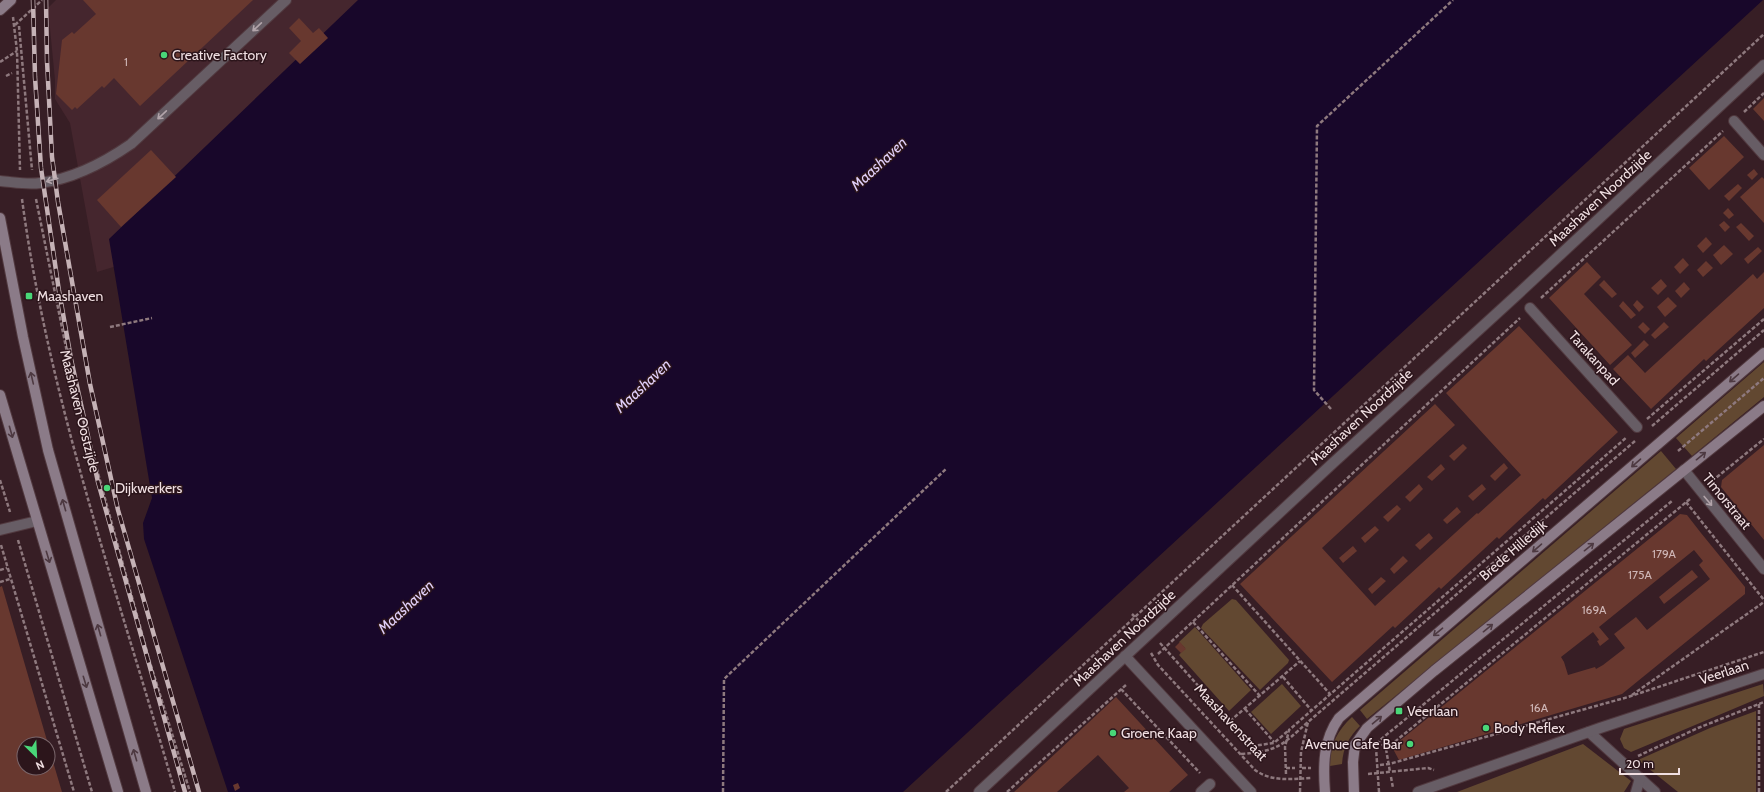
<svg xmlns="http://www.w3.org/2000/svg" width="1764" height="792" font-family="Cabin,sans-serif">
  <rect width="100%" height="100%" fill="#371e25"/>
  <!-- built -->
  <polygon fill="#45262e" points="56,0 412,0 133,261 97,272 70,123 55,99 55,80 48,8"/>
  <!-- green -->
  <g fill="#624831">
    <polygon points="1764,362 1764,397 1692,456 1676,438"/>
    <polygon points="1661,451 1676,469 1367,719 1360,710"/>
    <polygon points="1232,599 1236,600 1289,660 1288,663 1260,690 1201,628 1203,624"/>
    <polygon points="1195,627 1251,690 1229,711 1179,655 1185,648 1179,642"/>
    <polygon points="1282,684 1301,706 1271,734 1251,712"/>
    <polygon points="1763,684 1764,696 1631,752 1624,748 1620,739 1624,729"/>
    <polygon points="1756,711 1756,792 1678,792 1638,760 1710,728"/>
    <path d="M1352 717 1360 726C1349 737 1343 747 1342 764L1330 766C1330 745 1337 731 1352 717Z"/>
    <polygon points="1583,744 1631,781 1624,792 1457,792"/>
  </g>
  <!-- water -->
  <polygon fill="#18072a" points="358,0 1763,0 903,792 228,792 144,539 143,523 152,498 109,239"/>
  <!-- building -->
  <g fill="#68382f" fill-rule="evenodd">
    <polygon points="83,0 253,0 140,106 114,78 104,88 102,86 77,109 75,107 72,110 56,94 62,40 72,32 74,34 96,14"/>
    <polygon points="299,18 313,33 319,28 328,38 300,64 289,53 301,41 289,28"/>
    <polygon points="1764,98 1764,121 1753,109"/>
    <polygon points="1724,136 1744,157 1709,190 1689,168"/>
    <polygon points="151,150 176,177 121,227 97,200"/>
    <polygon points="1754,169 1758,174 1752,180 1747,175"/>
    <polygon points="1762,177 1764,179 1764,223 1740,197"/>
    <polygon points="1738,184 1742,188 1729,201 1724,196"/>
    <polygon points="1728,208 1734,215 1729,219 1723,213"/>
    <polygon points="1724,221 1730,227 1725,232 1719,225"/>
    <polygon points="1741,223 1754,236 1749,241 1736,227"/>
    <polygon points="1706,237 1712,244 1703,253 1697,246"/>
    <polygon points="1724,245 1733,254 1721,265 1713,255"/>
    <polygon points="1758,247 1762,251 1748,264 1744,259"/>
    <polygon points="1683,258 1689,265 1680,274 1674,267"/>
    <polygon points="1706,261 1713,268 1703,277 1697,270"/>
    <polygon points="1587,262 1601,277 1584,294 1632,345 1610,365 1549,298"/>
    <polygon points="1764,272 1764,308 1706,361 1704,359 1651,409 1613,369 1628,355 1645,373 1753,274 1757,279"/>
    <polygon points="1661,279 1667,286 1658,295 1651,288"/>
    <polygon points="1604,280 1617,294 1612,298 1599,285"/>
    <polygon points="1684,282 1690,289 1681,298 1675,291"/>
    <polygon points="1668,297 1677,306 1665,317 1657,307"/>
    <polygon points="1637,300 1644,307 1639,312 1633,305"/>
    <polygon points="1623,301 1636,315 1631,319 1619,306"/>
    <polygon points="1643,322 1650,329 1645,334 1638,327"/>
    <polygon points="1664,322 1669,327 1655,339 1651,335"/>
    <polygon points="1519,326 1618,432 1545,500 1543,498 1499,539 1497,537 1441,589 1439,587 1395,628 1393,626 1332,682 1240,584 1435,404 1455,425 1322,548 1375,606 1477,513 1478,514 1521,475 1446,393"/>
    <polygon points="1644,340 1649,345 1635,358 1631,353"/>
    <polygon points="1463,444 1467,448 1454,461 1449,456"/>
    <polygon points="1764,445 1764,540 1721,487 1722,480"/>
    <polygon points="1504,463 1508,468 1495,481 1490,476"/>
    <polygon points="1441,464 1445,469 1432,481 1427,477"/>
    <polygon points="1419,484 1423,489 1410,502 1405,497"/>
    <polygon points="1482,484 1486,489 1473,501 1468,496"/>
    <polygon points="1397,505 1401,509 1388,522 1383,517"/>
    <polygon points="1457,507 1461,512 1447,524 1443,520"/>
    <path d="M1680 514 1687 515 1701 533 1745 587V594L1622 694 1399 760 1392 747ZM1694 550 1703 561 1699 565 1710 579 1647 630 1636 617 1614 634 1625 648 1603 665 1596 669 1595 667 1568 675 1564 662 1561 657 1593 632 1599 640 1597 641 1600 646 1609 639 1599 627Z"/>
    <polygon points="1375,526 1379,530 1365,543 1361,538"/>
    <polygon points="1429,533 1433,538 1420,550 1415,545"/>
    <polygon points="1353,546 1357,551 1343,563 1339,558"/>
    <polygon points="1403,556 1408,561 1394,574 1390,569"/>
    <polygon points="1692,570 1698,577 1664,604 1659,597"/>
    <polygon points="1381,577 1386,581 1372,594 1368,589"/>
    <polygon points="2,586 48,744 24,744 24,768 48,768 48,745 62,792 0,792 0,587"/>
    <polygon points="1180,642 1186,649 1181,653 1175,647"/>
    <polygon points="1116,697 1188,775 1169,792 1124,792 1129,788 1098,755 1057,792 1014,792"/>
    <polygon points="238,783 240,788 235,791 233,785"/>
  </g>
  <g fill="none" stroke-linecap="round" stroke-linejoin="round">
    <!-- lane casing -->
    <g stroke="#51393f" stroke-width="12">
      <g id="lane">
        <polyline points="1589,732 1655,792"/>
        <polyline points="1636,792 1640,778"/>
      </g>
    </g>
    <!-- street casing -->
    <g stroke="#51393f" stroke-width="12">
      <g id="street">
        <polyline points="1734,121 1764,155"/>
        <path d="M0 181C13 182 27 185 40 183 73 179 105 162 131 144L286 0"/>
        <polyline points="1530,308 1637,427"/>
        <polyline points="1684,470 1764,569"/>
        <polyline points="0,530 37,521"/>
        <polyline points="1125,656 1251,792"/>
        <polyline points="979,792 1333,463 1518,294 1764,65"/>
        <polyline points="1201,792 1210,784"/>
        <polyline points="1418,792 1600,728 1764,674"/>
      </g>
    </g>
    <!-- secondary casing -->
    <g stroke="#51393f" stroke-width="12">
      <g id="secondary">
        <polyline points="0,10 11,0"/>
        <polyline points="0,218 23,337 48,450 146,792"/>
        <polyline points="0,395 118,792"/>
        <path d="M1325 792C1323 766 1323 740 1339 718L1764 353"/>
        <polyline points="1354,792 1353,762 1355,745 1367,728 1434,671 1764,406"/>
      </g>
    </g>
    <!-- path -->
    <g stroke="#8e797e" stroke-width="2.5" stroke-dasharray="4 2" stroke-linecap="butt">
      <polyline points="13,17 17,51 20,170"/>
      <polyline points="15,25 42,0"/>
      <polyline points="19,26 32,170"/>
      <polyline points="0,62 17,51"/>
      <polyline points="6,76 12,73"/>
      <polyline points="1744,112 1764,93"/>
      <path d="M22 199C49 402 119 595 175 792"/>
      <polyline points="36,199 73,382 149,659 190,792"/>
      <polyline points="1541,298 1723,131"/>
      <polyline points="110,327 152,318"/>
      <polyline points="1331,409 1314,390 1317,126 1453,0"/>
      <polyline points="1647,419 1764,319"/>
      <polyline points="1652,426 1764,330"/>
      <polyline points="1678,451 1764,378"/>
      <polyline points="0,480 10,512"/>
      <polyline points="1712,481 1764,439"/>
      <polyline points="1686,502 1764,600"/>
      <polyline points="18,540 92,792"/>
      <polyline points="1,545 74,792"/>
      <polyline points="0,570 7,568"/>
      <polyline points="0,582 10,579"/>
      <polyline points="1232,585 1330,694"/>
      <polyline points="1132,614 1140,622"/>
      <polyline points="1193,622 1260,696"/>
      <polyline points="1160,643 1252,746 1274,743 1289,730"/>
      <path d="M1151 653 1158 665 1255 770C1272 782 1290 779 1311 778"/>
      <polyline points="1158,654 1520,318"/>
      <polyline points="1283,677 1312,711"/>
      <polyline points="1121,689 1200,773"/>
      <polyline points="1632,695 1764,602"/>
      <polyline points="1759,704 1759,792"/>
      <polyline points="1245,709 1274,742"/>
      <polyline points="1230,721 1300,661"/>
      <polyline points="1382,744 1386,749 1690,499"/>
      <polyline points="1386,749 1390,772"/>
      <path d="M1241 754C1278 751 1281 746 1308 722"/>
      <polyline points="1638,756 1698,728 1764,702"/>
      <polyline points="1380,765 1389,764 1628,697 1764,652"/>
      <polyline points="1286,768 1295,768"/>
      <polyline points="1302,768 1311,768"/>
      <polyline points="1286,774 1285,747 1289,730 1627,437"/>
      <polyline points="1368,774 1428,768 1434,770"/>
      <polyline points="1391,777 1393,788"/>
      <polyline points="723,792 724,679 947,468"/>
      <polyline points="946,792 1764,34"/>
      <polyline points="1007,792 1127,684"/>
      <polyline points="1300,792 1301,752 1308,722 1635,441"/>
      <polyline points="1379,792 1376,748 1380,740 1672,501"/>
    </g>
    <!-- lane -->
    <use href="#lane" stroke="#675d65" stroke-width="10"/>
    <!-- street -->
    <use href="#street" stroke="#675d65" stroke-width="10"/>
    <!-- secondary -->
    <use href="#secondary" stroke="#8b7b88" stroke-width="10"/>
    <!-- rail casing -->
    <g stroke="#c5b2b6" stroke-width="4.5">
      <g id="rail">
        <polyline points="33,0 35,77 41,168 59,291 71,359 98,482 185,792"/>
        <polyline points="46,0 47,61 52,157 58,202 90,384 118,510 199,792"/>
      </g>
    </g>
    <!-- rail -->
    <use href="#rail" stroke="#2c151b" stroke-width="3" stroke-dasharray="9" stroke-linecap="butt"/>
  </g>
  <!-- one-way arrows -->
  <defs><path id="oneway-shaft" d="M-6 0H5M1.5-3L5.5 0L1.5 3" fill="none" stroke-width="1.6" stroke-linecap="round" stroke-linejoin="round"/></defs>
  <g stroke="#b2a4aa">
    <use href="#oneway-shaft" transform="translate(257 27) rotate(137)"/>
    <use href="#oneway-shaft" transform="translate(162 115) rotate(137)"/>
    <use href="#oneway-shaft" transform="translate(52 180) rotate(164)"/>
    <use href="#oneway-shaft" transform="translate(1708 501) rotate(50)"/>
  </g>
  <g stroke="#4d3941">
    <use href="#oneway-shaft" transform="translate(32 378) rotate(-103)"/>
    <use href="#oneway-shaft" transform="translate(1734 378) rotate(139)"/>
    <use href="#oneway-shaft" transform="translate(11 432) rotate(74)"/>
    <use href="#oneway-shaft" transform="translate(1701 456) rotate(-39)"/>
    <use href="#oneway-shaft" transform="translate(1636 463) rotate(139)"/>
    <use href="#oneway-shaft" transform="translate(64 505) rotate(-106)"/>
    <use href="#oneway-shaft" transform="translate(1589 547) rotate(-39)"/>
    <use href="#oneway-shaft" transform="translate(1537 548) rotate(139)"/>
    <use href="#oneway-shaft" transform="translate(48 557) rotate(73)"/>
    <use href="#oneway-shaft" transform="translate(1488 628) rotate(-39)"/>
    <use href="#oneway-shaft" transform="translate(99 630) rotate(-106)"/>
    <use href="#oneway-shaft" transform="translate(1438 632) rotate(140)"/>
    <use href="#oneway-shaft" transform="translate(85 682) rotate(73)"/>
    <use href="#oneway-shaft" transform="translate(1377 720) rotate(-40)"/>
    <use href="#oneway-shaft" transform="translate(135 755) rotate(-106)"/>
  </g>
  <!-- markers -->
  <g fill="#49d778" stroke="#2c151b" stroke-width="1.5">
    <circle cx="164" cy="55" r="4"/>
    <rect x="25" y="292" width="8" height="8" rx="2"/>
    <circle cx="107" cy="488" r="4"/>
    <rect x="1395" y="707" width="8" height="8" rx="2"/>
    <circle cx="1486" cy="728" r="4"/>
    <circle cx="1113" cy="733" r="4"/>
    <circle cx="1410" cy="744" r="4"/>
  </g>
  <g text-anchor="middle" stroke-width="3" stroke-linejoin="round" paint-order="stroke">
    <!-- number labels -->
    <g font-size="12" fill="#ceb5b5">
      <text x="126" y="66">1</text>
      <text x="1664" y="558">179A</text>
      <text x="1640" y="579">175A</text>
      <text x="1594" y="614">169A</text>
      <text x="1539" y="712">16A</text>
    </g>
    <!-- poi labels -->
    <g font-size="14" fill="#f0dfe2" stroke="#2c151b" text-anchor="start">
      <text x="172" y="60">Creative Factory</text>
      <text x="37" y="301">Maashaven</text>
      <text x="115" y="493">Dijkwerkers</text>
      <text x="1407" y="716">Veerlaan</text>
      <text x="1494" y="733">Body Reflex</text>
      <text x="1121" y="738">Groene Kaap</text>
      <text x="1402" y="749" text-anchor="end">Avenue Cafe Bar</text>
    </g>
    <!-- street labels -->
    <g font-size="14" fill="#f0dfe2" stroke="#2c151b">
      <text transform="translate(1600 198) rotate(-43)" y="5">Maashaven Noordzijde</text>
      <text transform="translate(1594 358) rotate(48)" y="5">Tarakanpad</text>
      <text transform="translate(80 411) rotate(76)" y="5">Maashaven Oostzijde</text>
      <text transform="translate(1361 417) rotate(-43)" y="5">Maashaven Noordzijde</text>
      <text transform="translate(1727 501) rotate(51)" y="5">Timorstraat</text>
      <text transform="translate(1513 550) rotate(-41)" y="5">Brede Hilledijk</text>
      <text transform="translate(1124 638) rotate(-43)" y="5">Maashaven Noordzijde</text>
      <text transform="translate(1724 672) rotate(-18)" y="5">Veerlaan</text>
      <text transform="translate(1231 722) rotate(47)" y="5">Maashavenstraat</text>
    </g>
    <!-- water labels -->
    <g font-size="15" font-style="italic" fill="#e1d0fa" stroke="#2c151b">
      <text transform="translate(879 164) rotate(-43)" y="5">Maashaven</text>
      <text transform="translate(643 386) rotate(-43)" y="5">Maashaven</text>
      <text transform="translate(406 607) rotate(-43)" y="5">Maashaven</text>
    </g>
  </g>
  <!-- north arrow -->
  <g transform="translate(36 756) rotate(156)"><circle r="19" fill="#2c151b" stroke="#7a666b"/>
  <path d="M0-3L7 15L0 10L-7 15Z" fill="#49d778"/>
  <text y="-6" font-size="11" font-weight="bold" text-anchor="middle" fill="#f0dfe2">N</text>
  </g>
  <!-- scale -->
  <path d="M1620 768v6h59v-6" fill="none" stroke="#f0dfe2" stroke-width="2"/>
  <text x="1626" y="768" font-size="12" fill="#f0dfe2" stroke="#2c151b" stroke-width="3" paint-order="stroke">20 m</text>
</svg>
